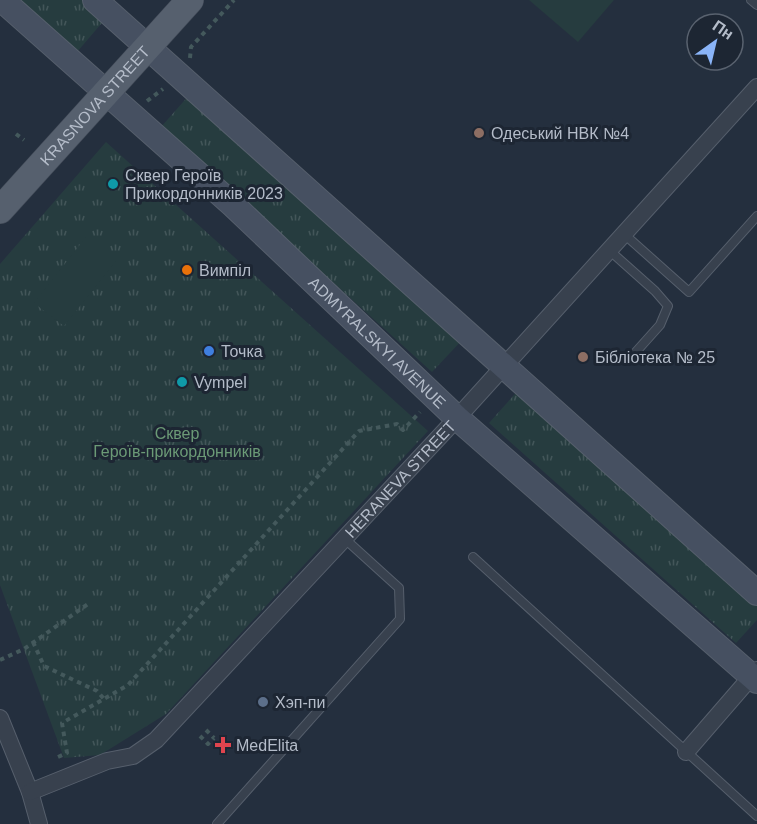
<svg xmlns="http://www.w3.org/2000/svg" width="757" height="824" font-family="Arial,sans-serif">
  <defs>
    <pattern id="grass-tufts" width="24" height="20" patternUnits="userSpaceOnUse" patternTransform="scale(1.5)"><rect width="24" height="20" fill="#263c3f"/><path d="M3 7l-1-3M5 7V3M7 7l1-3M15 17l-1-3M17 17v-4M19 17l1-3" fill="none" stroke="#435659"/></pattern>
  </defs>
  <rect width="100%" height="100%" fill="#242f3e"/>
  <!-- grass -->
  <g fill="url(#grass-tufts)">
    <polygon points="19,0 88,0 107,17 77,52"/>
    <polygon points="191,93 465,337 432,372 161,127"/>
    <polygon points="106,142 428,431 166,714 100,755 64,758 0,585 0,264"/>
    <polygon points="521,387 757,598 757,620 736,643 489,423"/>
  </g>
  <!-- pitch -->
  <g fill="#263c3f">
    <polygon points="529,0 614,0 578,42"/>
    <polygon points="86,237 116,261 64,326 34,303"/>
  </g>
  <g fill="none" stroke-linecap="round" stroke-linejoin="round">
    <!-- lane casing -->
    <g stroke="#565f6c" stroke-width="10">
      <g id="lane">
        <polyline points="751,0 757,5"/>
        <polyline points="624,234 689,292 757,216"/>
        <polyline points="609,250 655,291 668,306 660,325 634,354"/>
        <polyline points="473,557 757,816"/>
        <polyline points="217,824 400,619 399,588 345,539"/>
      </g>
    </g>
    <!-- street casing -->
    <g stroke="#565f6c" stroke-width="18">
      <g id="street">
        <polyline points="0,718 30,792 39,824"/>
        <polyline points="686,752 757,670"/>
        <path id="s1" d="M30 792 107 761 133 756 156 740 457 418 757 87"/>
      </g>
    </g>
    <!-- secondary casing -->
    <g stroke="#565f6c" stroke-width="26">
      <g id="secondary">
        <path id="s2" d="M2 0 233 205 457 418 757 681"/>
        <polyline points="95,0 757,593"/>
      </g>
    </g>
    <!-- primary casing -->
    <g stroke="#414a57" stroke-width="28">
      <g id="primary">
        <path id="s3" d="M0 210 190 0"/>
      </g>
    </g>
    <!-- path -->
    <g stroke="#44595c" stroke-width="4" stroke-dasharray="4.5 4.5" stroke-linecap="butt">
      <polyline points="190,58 191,47 234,0"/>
      <polyline points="147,101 163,89"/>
      <polyline points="16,134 24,140"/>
      <polyline points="33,642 44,666 97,691 104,699"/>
      <polyline points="0,660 24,649 88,604"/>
      <polyline points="206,730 214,738"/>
      <polyline points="200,736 208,744 214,738"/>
      <polyline points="58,757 67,753 62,723 128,685 359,431 397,424 403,430 420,412"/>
    </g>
    <!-- lane -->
    <use href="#lane" stroke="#38414e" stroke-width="8"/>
    <!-- street -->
    <use href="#street" stroke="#38414e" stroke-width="16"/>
    <!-- secondary -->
    <use href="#secondary" stroke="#465061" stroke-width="24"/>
    <!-- primary -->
    <use href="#primary" stroke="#56606e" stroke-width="27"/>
  </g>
  <!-- markers -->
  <g fill="#8d6e63" stroke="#1d2633" stroke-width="2">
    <circle cx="479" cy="133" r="6"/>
    <circle cx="583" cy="357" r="6"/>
  </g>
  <g fill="#0f9aa8" stroke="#1d2633" stroke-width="2">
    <circle cx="113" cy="184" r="6"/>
    <circle cx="182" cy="382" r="6"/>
  </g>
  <circle fill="#e8710a" stroke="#1d2633" stroke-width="2" cx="187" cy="270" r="6"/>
  <circle fill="#3f7fe0" stroke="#1d2633" stroke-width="2" cx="209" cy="351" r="6"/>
  <circle fill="#5c6f8a" stroke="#1d2633" stroke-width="2" cx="263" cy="702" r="6"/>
  <path fill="#e0444e" stroke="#1d2633" stroke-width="2" d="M220 736h6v6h6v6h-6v6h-6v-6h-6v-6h6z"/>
  <g text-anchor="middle" stroke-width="6" stroke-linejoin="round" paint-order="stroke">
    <!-- street labels -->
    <g font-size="16" fill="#b4bcc9" stroke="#1d2633">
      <text dy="6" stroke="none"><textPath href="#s3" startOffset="141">KRASNOVA STREET</textPath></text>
      <text dy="6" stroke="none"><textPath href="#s2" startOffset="508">ADMYRALSKYI AVENUE</textPath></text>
      <text dy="6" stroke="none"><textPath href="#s1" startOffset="495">HERANEVA STREET</textPath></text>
    </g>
    <!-- poi labels -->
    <g font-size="16" fill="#b4bcc9" stroke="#1d2633" text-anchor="start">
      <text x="491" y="139">Одеський НВК №4</text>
      <text x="125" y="181">Сквер Героїв<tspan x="125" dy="18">Прикордонників 2023</tspan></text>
      <text x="199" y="276">Вимпіл</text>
      <text x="221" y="357">Точка</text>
      <text x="595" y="363">Бібліотека № 25</text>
      <text x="194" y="388">Vympel</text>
      <text x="275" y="708">Хэп-пи</text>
      <text x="236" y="751">MedElita</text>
    </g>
    <!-- park labels -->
    <g font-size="16" fill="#6b9a76" stroke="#1d2633">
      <text x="177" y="439">Сквер<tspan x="177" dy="18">Героїв-прикордонників</tspan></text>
    </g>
  </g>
  <!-- north arrow -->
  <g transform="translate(715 42) rotate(34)"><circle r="28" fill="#1d2633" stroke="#59626f" stroke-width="1.5"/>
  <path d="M0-4.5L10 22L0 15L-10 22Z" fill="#8ab4f8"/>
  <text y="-9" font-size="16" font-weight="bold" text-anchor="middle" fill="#b4bcc9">Пн</text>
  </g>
</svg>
